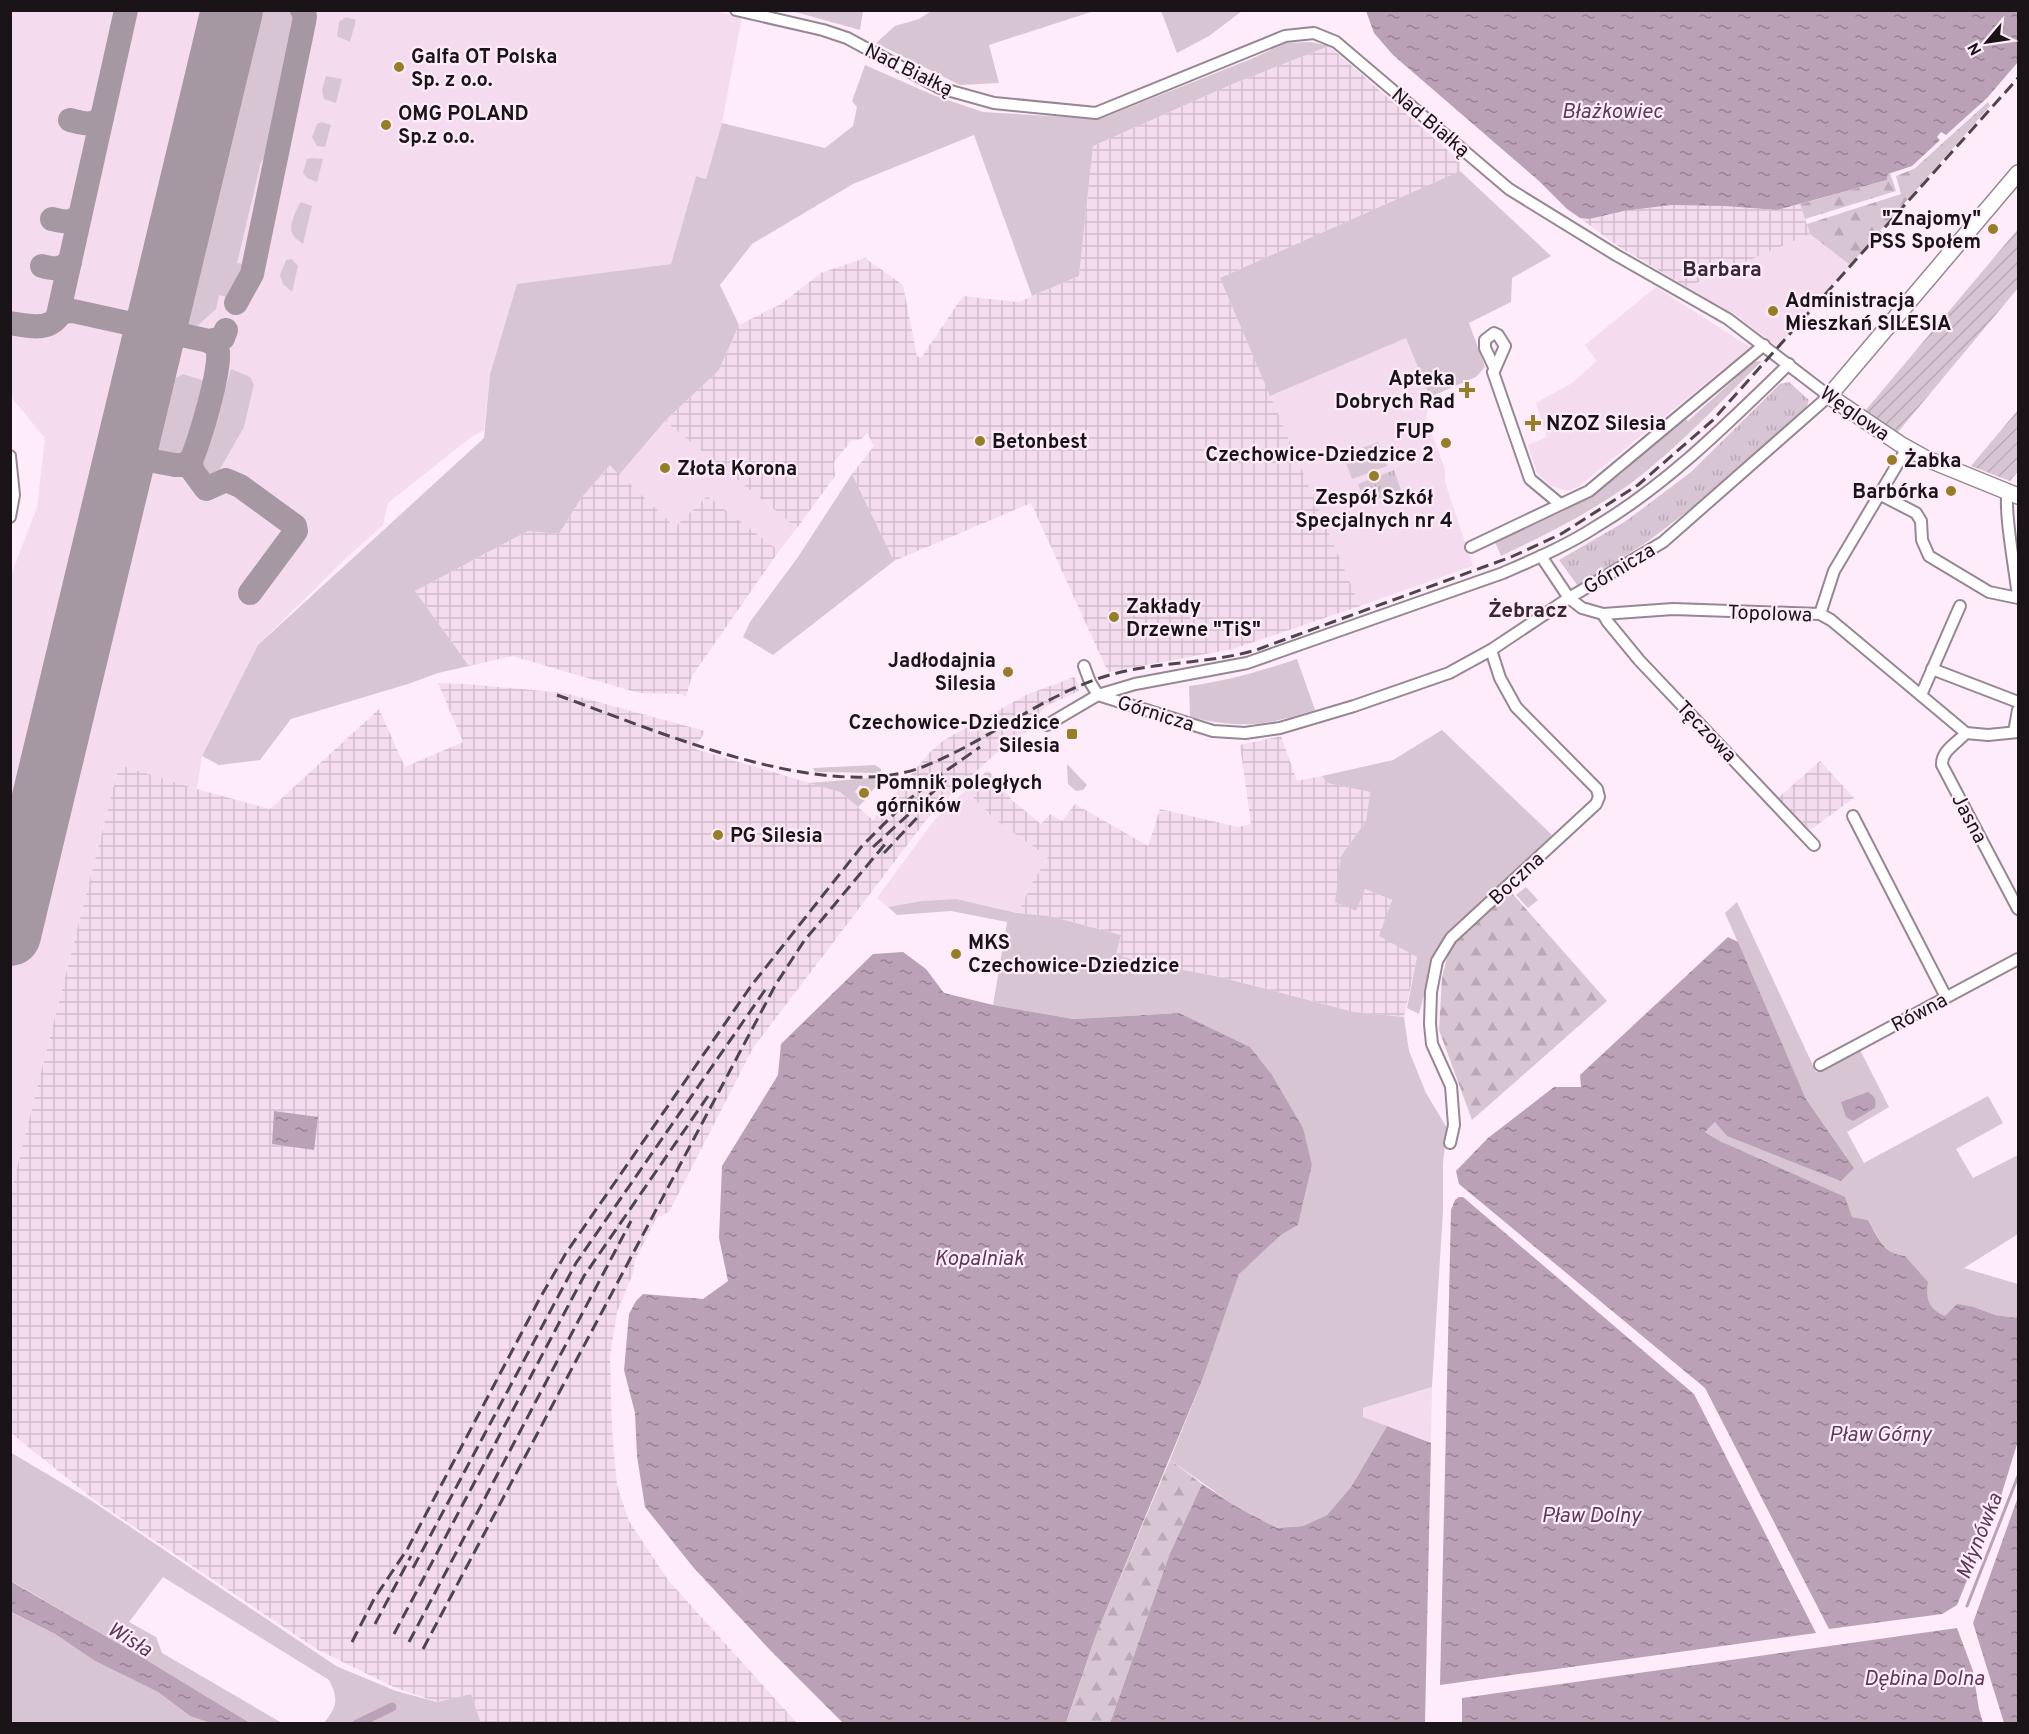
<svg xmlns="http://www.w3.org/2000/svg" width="2029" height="1734" font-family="Overpass,sans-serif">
  <defs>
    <pattern id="industrial-grid" width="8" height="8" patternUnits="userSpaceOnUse" patternTransform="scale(1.5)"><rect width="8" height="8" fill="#f4dcee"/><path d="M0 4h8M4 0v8" fill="none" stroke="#d1bccc"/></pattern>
    <pattern id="forest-firs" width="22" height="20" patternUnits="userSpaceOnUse" patternTransform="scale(1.5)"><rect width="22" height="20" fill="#d8c5d4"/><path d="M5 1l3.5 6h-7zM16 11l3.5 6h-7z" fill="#b9a8b5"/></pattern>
    <pattern id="park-tufts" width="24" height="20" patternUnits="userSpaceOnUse" patternTransform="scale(1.5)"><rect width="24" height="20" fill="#d8c5d4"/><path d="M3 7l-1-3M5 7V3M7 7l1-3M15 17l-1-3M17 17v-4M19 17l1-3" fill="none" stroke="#b9a8b5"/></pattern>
    <pattern id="garden-furrows" width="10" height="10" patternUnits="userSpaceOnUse" patternTransform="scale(1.5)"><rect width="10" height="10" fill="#d8c5d4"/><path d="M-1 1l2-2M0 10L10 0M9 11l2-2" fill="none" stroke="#b9a8b5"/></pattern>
    <pattern id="water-ripples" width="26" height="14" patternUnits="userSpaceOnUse" patternTransform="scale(1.5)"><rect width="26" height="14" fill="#bba1b5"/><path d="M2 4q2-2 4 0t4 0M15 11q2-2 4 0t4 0" fill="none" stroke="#978292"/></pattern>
  </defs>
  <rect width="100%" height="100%" fill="#feecfa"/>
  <!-- built -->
  <g fill="#f4dcee">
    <polygon points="707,10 742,17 722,123 706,179 696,176 671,264 517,285 490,374 484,430 470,438 388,503 383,525 343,561 258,645 202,756 197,789 119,765 11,1191 10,578 37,507 45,438 11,397 11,11"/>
    <polygon points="1810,234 1850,265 1778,347 1733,313 1717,307 1687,287"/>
    <polygon points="1656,287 1750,347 1578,487 1567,491 1551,486 1537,473 1528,445 1547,437 1536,403 1572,383 1597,361 1585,345"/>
    <polygon points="1406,337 1430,397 1426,419 1445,469 1445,482 1473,566 1360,606 1270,396"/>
    <polygon points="665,421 797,528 779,551 707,496 675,527 619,475"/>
    <polygon points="966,790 993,818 1048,857 1032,883 1018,913 956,899 922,901 888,907 877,898 935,819"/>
    <polygon points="1432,1387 1431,1443 1363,1417 1363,1408"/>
  </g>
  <!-- industrial -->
  <g fill="url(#industrial-grid)">
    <polygon points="1329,46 1460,161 1460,171 1220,278 1360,606 1233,649 1108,672 1031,503 894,561 852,474 874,446 867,433 861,439 851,441 834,462 835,476 797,528 665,421 719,370 739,325 781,304 821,273 865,258 903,285 917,356 921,358 963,296 1019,302 1079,276 1093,146 1228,86"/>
    <polygon points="1800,204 1810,234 1687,287 1619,247 1580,218 1589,219 1624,211 1671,205 1724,206 1777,210"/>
    <polygon points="610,465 675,527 707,496 779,551 692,676 686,697 681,694 639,693 512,656 469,666 415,591 528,531 559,534 582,497"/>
    <polygon points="1074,677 1078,684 1079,691 1046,706 1038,715 1036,726 1005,745 933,811 753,1048 669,1212 657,1217 635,1260 633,1273 617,1312 610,1357 612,1431 617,1485 629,1521 668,1580 797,1723 481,1723 471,1694 437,1702 396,1688 318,1650 97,1502 11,1433 11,1191 119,765 197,789 270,809 379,709 405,767 463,742 438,683 466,684 565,693 705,731 695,749 840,792 873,820 930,752 944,740 1026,695"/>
    <polygon points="1281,736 1297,781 1322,776 1327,783 1370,792 1366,821 1341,856 1365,889 1392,900 1417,957 1404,1017 1354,1012 1220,977 1136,961 1116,954 1121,935 1049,916 1018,913 1032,883 1048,857 993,818 966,790 988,770 1012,800 1041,824 1050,814 1062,821 1075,804 1148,846 1160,809 1238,827 1251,824 1240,745"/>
    <polygon points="1820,761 1854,798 1810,830 1778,798"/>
  </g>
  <!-- grass -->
  <g fill="#d8c5d4">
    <polygon points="933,10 1094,10 1094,11 989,45 999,83 960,85 876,43 895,26 919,19"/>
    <polygon points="259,11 291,11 297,27 273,130 270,155 264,158 261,162 237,263 243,264 239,280 226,297 219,295 216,309 194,329 189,330 185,321 256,15"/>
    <polygon points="792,11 863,11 860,30"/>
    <polygon points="1161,11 1161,10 1242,11 1209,36 1177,53"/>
    <polygon points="346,17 356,20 350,42 337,36 339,22"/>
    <polygon points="1311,42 1329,46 1228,86 1093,146 1079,276 1032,296 974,135 853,184 752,244 720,285 739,325 719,370 665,421 619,475 610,465 582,497 559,534 528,531 415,591 469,666 438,673 408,684 291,719 260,760 219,765 202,756 258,645 484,438 490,374 517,284 671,264 696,176 706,179 722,123 825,148 853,126 857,107 852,101 865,65 933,95 983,112 1100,119 1251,59 1286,43"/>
    <polygon points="326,76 342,79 336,103 324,99 322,90"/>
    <polygon points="322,122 331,125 325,147 317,146 312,137 317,124"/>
    <polygon points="312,158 323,159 317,182 307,178 303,173 307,159"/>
    <polygon points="1460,171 1551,256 1512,278 1511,302 1469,323 1485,367 1476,377 1430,397 1406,338 1270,396 1220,278"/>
    <path d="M301 202 312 206 303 244C299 241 293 237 292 233 289 225 296 209 301 202Z"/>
    <polygon points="292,259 298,266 292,292 283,284 280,275 286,260"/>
    <path d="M1762 361C1719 403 1678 448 1630 484 1589 513 1546 535 1501 556L1495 542 1564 511 1621 474 1684 417 1688 421 1737 377 1734 373 1752 362Z"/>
    <path d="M231 369 250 377 254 384 244 427 212 483C206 479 201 477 199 469 195 453 213 402 217 383L226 387Z"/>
    <polygon points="183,374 208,382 193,446 190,454 185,458 155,453 171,381"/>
    <polygon points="1378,442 1387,466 1352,479 1343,455"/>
    <polygon points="852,474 894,561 773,655 743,637 750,622 798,557"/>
    <path d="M1297 659 1315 710C1264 726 1242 729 1190 717L1189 686C1227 681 1261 671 1297 659Z"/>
    <polygon points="1442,730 1552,835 1462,921 1437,947 1419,1014 1407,1008 1417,957 1379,936 1392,900 1365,889 1356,911 1335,902 1341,856 1366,821 1370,792 1327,783 1322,776 1393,760"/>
    <polygon points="1067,764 1087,785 1083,790 1076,791 1068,784"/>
    <polygon points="875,765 881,769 881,773 815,772 813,768"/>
    <polygon points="882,777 881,781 871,792 860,785 855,792 865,800 858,807 840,792 809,783"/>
    <polygon points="956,899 1017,913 1049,916 1121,935 1116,954 1136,961 1220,977 1354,1012 1404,1017 1409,1051 1426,1093 1447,1128 1443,1163 1443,1211 1432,1387 1363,1408 1363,1417 1387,1426 1351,1487 1327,1515 1303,1526 1277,1528 1237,1507 1170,1460 1203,1378 1239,1273 1281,1235 1298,1225 1312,1165 1179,1013 1074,1019 993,1005 1007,922 951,911 897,915 888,907 922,901"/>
    <polygon points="1737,902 1816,1072 1860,1050 1889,1107 1847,1132 1864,1163 1988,1096 2003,1123 1956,1149 1973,1178 2018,1155 2018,1234 1964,1268 2018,1284 2018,1318 1995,1315 1974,1307 1945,1317 1933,1311 1925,1296 1894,1255 1882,1244 1868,1220 1852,1217 1705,1132 1715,1122 1854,1168 1806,1099 1725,913"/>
    <path d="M10 1452 89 1499 336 1666 396 1691 437 1702 471 1694 481 1723H324C337 1706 339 1700 329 1680L163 1577 129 1622 156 1637 162 1653 282 1723H250L135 1653 11 1581Z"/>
    <polygon points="10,1612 55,1634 95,1661 158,1692 190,1716 210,1723 11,1723"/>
  </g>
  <!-- forest -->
  <g fill="url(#forest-firs)">
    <polygon points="1988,102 1990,106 1850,265 1810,234 1807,224 1901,194 1896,176 1914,169"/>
    <polygon points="1890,173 1896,191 1805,219 1800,204 1887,180 1888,174"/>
    <polygon points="1511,892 1607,1001 1472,1120 1439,1030 1442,977 1450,947"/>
    <polygon points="1170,1460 1202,1484 1170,1553 1110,1723 1066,1724 1096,1635"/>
  </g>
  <!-- park -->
  <g fill="url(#park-tufts)">
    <polygon points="1789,382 1809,400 1805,411 1693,507 1647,542 1578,586 1559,560 1626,521 1691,472 1780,384"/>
    <polygon points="1394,470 1401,490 1365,504 1358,484"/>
    <polygon points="1526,887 1538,900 1528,908 1516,895"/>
  </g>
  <!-- garden -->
  <g fill="url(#garden-furrows)">
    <polygon points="2018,229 2018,288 1898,432 1865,411"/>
    <polygon points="2018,410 2018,471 2010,481 1971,466"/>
  </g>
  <!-- water -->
  <g fill="url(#water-ripples)">
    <polygon points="1366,11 2018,11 2018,62 1987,98 1946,135 1941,132 1937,137 1940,140 1912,166 1888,174 1887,180 1777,210 1724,206 1671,205 1624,211 1589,219 1580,218 1567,209 1539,181 1393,55 1374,33"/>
    <path d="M1728 937 1738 942 1806 1099 1854 1168 1841 1181 1727 1136 1715 1122 1705 1132 1722 1142 1845 1197 1852 1217 1868 1220C1878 1237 1883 1254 1905 1256L1928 1282C1925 1299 1929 1309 1945 1316L1957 1304 1974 1307 1995 1315 2018 1318V1441L2001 1496 1957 1605 1942 1614 1829 1629 1705 1388 1459 1184 1456 1171 1488 1138 1554 1087H1581L1580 1075Z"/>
    <polygon points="903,952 926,969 944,993 993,1005 1074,1019 1179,1013 1250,1047 1272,1075 1303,1128 1312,1165 1298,1225 1281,1235 1239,1274 1203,1378 1096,1635 1066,1723 843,1723 769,1649 693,1567 645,1507 637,1456 635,1413 624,1370 629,1314 636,1301 643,1294 703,1299 728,1281 719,1238 722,1166 778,1075 781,1044 873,954"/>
    <path d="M1868 1092C1875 1097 1877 1100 1875 1108L1853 1121 1846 1117 1841 1102Z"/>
    <polygon points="274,1111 318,1117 314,1150 272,1144"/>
    <polygon points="1459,1197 1463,1197 1694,1394 1816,1633 1440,1685 1451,1210 1455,1200"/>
    <polygon points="1387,1426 1431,1443 1425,1723 1110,1723 1170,1553 1202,1484 1237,1507 1277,1528 1303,1526 1327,1515 1351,1487"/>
    <polygon points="2018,1497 2018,1723 2004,1723 1973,1623"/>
    <polygon points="10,1581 135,1653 250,1723 210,1723 190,1716 158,1692 95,1661 55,1634 11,1612"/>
    <polygon points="1957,1628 1973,1671 1979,1709 1983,1723 1462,1723 1462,1698"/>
  </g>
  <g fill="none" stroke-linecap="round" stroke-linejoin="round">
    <!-- stream -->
    <polyline stroke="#bba1b5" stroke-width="3" points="1967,1606 2018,1476"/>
    <!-- canal -->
    <polyline stroke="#bba1b5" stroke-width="9" points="357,1724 392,1707"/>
    <!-- taxiway -->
    <g stroke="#a698a3" stroke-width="24">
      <path d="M70 120C83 123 92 127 102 117"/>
      <path d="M52 219C64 222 71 224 80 215"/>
      <path d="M42 266C53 269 60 270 70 262"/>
      <polyline points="236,303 252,274 304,22 305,16 302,10"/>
      <polyline points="58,315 126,10"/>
      <path d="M10 323C22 325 38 329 49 324 60 319 57 311 73 311L209 341 223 338 226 330"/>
      <path d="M126 456 175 465H182L191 461C200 439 220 373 218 352 217 347 213 344 209 341"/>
      <polyline points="191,461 192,470 206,489 226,480 240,486 295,526 296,531 250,593"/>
    </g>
    <!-- runway -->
    <polyline stroke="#a698a3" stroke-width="62" points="10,935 232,10"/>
    <!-- street casing -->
    <g stroke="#978794" stroke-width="14">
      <g id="street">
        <polyline points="736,10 823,30 847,38 940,88 994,103 1096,113 1285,36 1314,33 1336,42 1509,189 1616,255 1728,319 1829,396 1663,542 1569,598 1491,650 1449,673 1354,706 1280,728 1245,733 1213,731 1098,695"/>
        <polyline points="1495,369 1505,346 1498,335 1494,333 1485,340 1485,348 1495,369 1493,372 1530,479 1560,504"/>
        <polyline points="10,456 14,495 10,517"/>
        <path d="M2008 492C2003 507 2016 576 2018 597"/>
        <polyline points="1879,494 1916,513 1921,521 1922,540 1929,556 1989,592 2018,598"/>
        <polyline points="1471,547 1589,491 1764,345"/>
        <polyline points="1541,556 1569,598 1582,608 1603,614 1673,609 1820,614 1831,620 1966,733 1988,735 2018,732"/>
        <polyline points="1603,614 1607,621 1639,660 1814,845"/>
        <polyline points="1820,614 1834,571 1907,448"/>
        <polyline points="1084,666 1090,682 1098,695"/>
        <polyline points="1932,669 2018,702"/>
        <polyline points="1921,695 1960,606"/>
        <path d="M1047 725 1098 695 1135 684 1247 663 1503 573C1535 559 1568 545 1597 526 1669 483 1729 422 1789 364"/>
        <polyline points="2014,732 2018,710"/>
        <path d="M1966 733C1957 743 1941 751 1942 765L2018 909"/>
        <polyline points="1853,816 1946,997"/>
        <polyline points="1820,1065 2018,959"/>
        <polyline points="1450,1143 1454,1125 1451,1086 1432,1044 1430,1024 1431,992 1437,961 1451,938 1596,804 1599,797 1597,789 1516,707 1500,678 1491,650"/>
      </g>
    </g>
    <!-- secondary casing -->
    <g stroke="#978794" stroke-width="18">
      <polyline id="secondary" points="2018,173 1829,396 1900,444 1927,459 2018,496"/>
    </g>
    <!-- street -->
    <use href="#street" stroke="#fff" stroke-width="10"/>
    <!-- secondary -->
    <use href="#secondary" stroke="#fff" stroke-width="15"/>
    <!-- rail -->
    <g stroke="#4e454c" stroke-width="3" stroke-dasharray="12 6" stroke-linecap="butt">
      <path d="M557 695C653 729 826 806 925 766 985 742 1038 699 1100 678 1150 661 1205 665 1256 650L1511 557 1561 534 1638 485 1713 420 2018 78"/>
      <polyline points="873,847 946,780"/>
      <polyline points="884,853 927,807"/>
      <polyline points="413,1568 576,1263 765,990"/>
      <polyline points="375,1624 411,1556"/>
      <polyline points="394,1634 584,1276 708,1096"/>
      <polyline points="352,1642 374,1599 408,1548 540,1298 566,1253 751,986 862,846 907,801 940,775 980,747"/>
      <polyline points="409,1642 631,1221"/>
      <polyline points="423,1649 776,984 804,941 886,843"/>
    </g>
  </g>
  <!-- markers -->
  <g fill="#957e26" stroke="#feecfa" stroke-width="2">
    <circle cx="399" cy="67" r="6"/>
    <circle cx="386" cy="125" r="6"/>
    <circle cx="1993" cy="229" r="6"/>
    <circle cx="1773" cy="311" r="6"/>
    <path d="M1464 381h6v6h6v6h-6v6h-6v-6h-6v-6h6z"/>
    <path d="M1530 414h6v6h6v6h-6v6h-6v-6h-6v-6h6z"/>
    <circle cx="980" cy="441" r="6"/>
    <circle cx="1446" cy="443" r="6"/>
    <circle cx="1892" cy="460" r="6"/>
    <circle cx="665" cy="468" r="6"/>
    <circle cx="1374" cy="476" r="6"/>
    <circle cx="1951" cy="491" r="6"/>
    <circle cx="1114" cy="617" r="6"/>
    <circle cx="1008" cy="672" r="6"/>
    <rect x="1066" y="728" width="12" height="12" rx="3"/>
    <circle cx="864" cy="793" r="6"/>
    <circle cx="718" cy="835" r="6"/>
    <circle cx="956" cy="954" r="6"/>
  </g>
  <g text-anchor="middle" stroke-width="4.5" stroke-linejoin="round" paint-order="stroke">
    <!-- poi labels -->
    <g font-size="20" font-weight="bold" fill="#1a1419" stroke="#feecfa" text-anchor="start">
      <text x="411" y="63">Galfa OT Polska<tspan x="411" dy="23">Sp. z o.o.</tspan></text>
      <text x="398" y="120">OMG POLAND<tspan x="398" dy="23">Sp.z o.o.</tspan></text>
      <text x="1981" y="225" text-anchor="end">"Znajomy"<tspan x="1981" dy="23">PSS Społem</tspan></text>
      <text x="1785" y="307">Administracja<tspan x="1785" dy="23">Mieszkań SILESIA</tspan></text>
      <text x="1455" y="385" text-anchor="end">Apteka<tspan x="1455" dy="23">Dobrych Rad</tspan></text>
      <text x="1546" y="430">NZOZ Silesia</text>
      <text x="1434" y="438" text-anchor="end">FUP<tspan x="1434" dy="23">Czechowice-Dziedzice 2</tspan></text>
      <text x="992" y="448">Betonbest</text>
      <text x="1904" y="467">Żabka</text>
      <text x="677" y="475">Złota Korona</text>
      <text x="1939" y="498" text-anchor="end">Barbórka</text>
      <text x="1374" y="504" text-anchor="middle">Zespół Szkół<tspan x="1374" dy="23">Specjalnych nr 4</tspan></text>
      <text x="1126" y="613">Zakłady<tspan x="1126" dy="23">Drzewne "TiS"</tspan></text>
      <text x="996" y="667" text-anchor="end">Jadłodajnia<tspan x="996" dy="23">Silesia</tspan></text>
      <text x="1060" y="729" text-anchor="end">Czechowice-Dziedzice<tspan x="1060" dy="23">Silesia</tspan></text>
      <text x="876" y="789">Pomnik poległych<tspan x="876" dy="23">górników</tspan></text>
      <text x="730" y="842">PG Silesia</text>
      <text x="968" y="949">MKS<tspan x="968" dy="23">Czechowice-Dziedzice</tspan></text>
    </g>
    <!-- street labels -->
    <g font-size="20" fill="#1a1419" stroke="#feecfa">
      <text transform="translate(909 69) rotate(26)" y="7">Nad Białką</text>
      <text transform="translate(1431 122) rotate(40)" y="7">Nad Białką</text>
      <text transform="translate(1855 413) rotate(35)" y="7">Węglowa</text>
      <text transform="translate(1619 568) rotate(-31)" y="7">Górnicza</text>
      <text transform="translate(1770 613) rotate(2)" y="7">Topolowa</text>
      <text transform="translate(1156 713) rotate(17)" y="7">Górnicza</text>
      <text transform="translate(1707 731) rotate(46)" y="7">Tęczowa</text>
      <text transform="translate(1970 818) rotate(62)" y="7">Jasna</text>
      <text transform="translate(1516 878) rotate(-43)" y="7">Boczna</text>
      <text transform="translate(1919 1012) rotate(-28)" y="7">Równa</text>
    </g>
    <!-- water labels -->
    <g font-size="21" font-style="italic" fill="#5e3858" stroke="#feecfa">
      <text x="1612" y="118">Błażkowiec</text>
      <text x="979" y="1265">Kopalniak</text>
      <text x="1880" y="1441">Pław Górny</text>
      <text x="1591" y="1522">Pław Dolny</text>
      <text transform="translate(1979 1536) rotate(-68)" y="7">Młynówka</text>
      <text transform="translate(130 1639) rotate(31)" y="7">Wisła</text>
      <text x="1924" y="1685">Dębina Dolna</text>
    </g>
    <!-- neighbourhood labels -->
    <g font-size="21" font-weight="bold" fill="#352833" stroke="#feecfa">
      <text x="1722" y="276">Barbara</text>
      <text x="1528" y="617">Żebracz</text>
    </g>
  </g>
  <!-- border -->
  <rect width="2029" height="1734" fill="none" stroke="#1a1419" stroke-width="24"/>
  <!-- north arrow -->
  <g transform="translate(1987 42) rotate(241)" stroke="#feecfa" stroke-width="4.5" paint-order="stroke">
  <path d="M0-4.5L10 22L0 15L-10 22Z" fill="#1a1419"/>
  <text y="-9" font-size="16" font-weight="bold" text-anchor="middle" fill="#1a1419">N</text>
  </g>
</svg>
